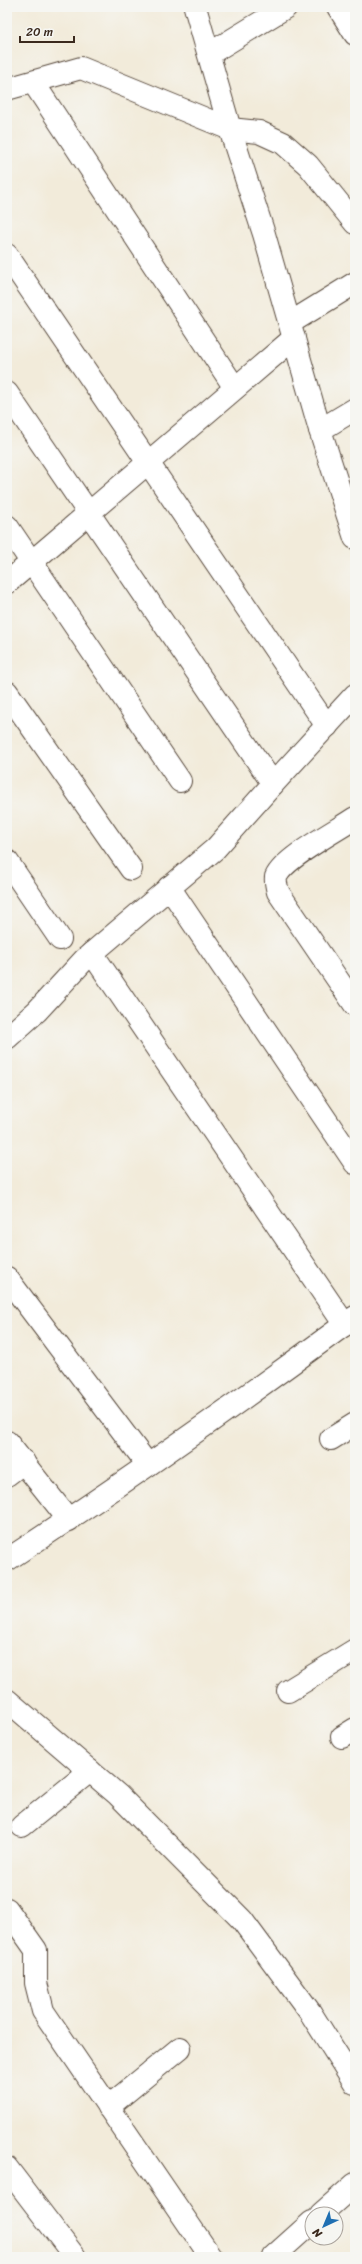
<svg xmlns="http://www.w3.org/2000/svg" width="362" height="2264" font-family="Sriracha,sans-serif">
  <rect width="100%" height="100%" fill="#f6f6f2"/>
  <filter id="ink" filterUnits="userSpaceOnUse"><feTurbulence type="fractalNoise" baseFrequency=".025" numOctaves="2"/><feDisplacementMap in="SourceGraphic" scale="8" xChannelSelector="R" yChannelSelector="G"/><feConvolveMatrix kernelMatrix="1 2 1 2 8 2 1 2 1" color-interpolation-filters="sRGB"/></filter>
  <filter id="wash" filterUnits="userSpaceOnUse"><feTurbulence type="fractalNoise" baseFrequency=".012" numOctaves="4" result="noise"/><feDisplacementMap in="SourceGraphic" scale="16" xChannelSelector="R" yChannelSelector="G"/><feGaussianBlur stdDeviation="0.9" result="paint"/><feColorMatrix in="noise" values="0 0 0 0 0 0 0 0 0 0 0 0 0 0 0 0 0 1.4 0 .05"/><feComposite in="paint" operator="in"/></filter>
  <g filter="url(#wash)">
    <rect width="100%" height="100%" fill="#f2ebda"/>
  </g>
  <g filter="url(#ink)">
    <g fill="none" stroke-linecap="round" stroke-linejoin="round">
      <!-- minor casing -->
      <g stroke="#56473a" stroke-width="24">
        <g id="minor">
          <polyline points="195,7 230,129 264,234 320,430 355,538"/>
          <polyline points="338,7 355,34"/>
          <polyline points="209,54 286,7"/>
          <polyline points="33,82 235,388"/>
          <polyline points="7,89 81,68 230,129 259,132 283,143 308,165 355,223"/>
          <polyline points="7,255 327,726"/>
          <polyline points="290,323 355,283"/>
          <polyline points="7,393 273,784 355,695"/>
          <polyline points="320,430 355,409"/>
          <polyline points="7,526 180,781"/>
          <polyline points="7,583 294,338"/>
          <polyline points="7,692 131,869"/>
          <path d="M355 818C336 831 284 858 276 877 275 881 277 888 278 892L355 1005"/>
          <polyline points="7,861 60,939"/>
          <polyline points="169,887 355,1163"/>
          <polyline points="92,953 345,1325"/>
          <polyline points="7,1038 37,1011 84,960 215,849 273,784"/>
          <polyline points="7,1278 148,1465"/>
          <polyline points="331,1439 355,1424"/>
          <polyline points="7,1442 69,1520"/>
          <polyline points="7,1475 24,1462"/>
          <path d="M7 1560C125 1483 241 1401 355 1317"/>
          <polyline points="288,1691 355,1650"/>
          <polyline points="7,1700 118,1795 242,1920 310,2012 355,2083"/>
          <polyline points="342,1737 355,1729"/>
          <polyline points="22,1826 90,1771"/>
          <polyline points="7,1909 36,1950 36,1983 43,2011 211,2257"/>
          <polyline points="108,2107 180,2048"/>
          <polyline points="7,2168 75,2257"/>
          <polyline points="321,2214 355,2184"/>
          <polyline points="273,2257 312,2222"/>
        </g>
      </g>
      <!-- minor -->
      <use href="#minor" stroke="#fff" stroke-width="22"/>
    </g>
  </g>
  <!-- margin -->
  <rect width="362" height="2264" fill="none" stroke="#f6f6f2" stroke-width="24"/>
  <!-- north arrow -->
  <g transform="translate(324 2226) rotate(224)"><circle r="19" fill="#f6f6f2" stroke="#aba49d"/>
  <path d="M0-3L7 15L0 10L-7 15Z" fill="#1f6fb2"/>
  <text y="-6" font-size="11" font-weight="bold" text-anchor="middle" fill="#3b2a1e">N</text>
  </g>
  <!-- scale -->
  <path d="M20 36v6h54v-6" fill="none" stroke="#3b2a1e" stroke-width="2"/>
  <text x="26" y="36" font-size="12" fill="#3b2a1e" stroke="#f6f6f2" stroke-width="3" paint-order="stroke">20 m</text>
</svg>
